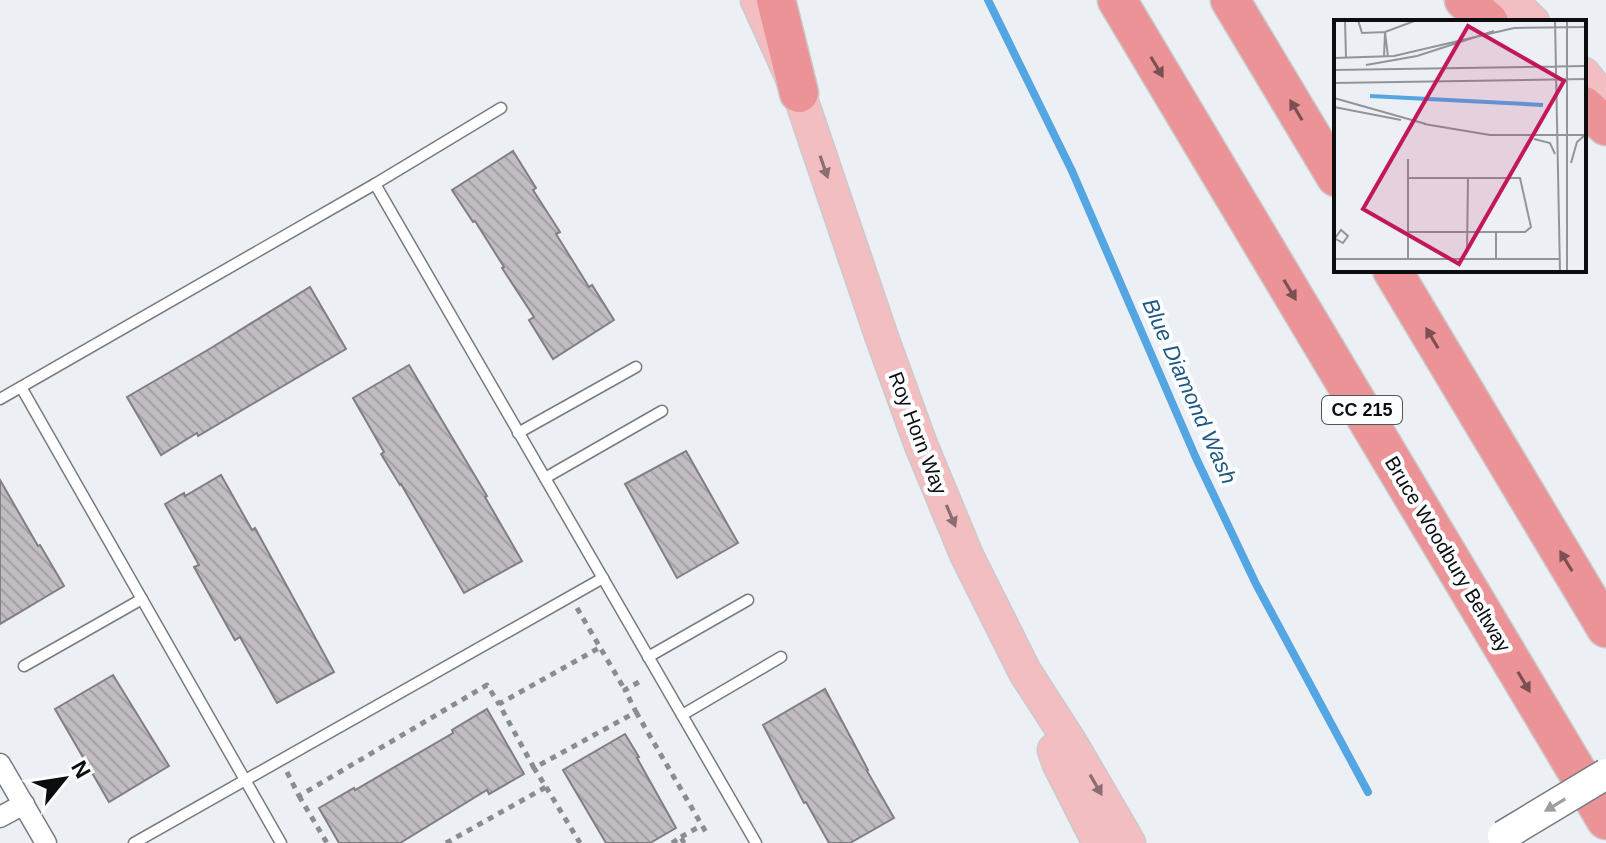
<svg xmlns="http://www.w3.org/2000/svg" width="1606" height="843" font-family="Helvetica,sans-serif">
  <defs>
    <pattern id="building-back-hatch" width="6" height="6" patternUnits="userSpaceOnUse" patternTransform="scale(2)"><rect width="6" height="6" fill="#c0bcc1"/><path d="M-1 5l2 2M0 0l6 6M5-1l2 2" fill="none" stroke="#a4a0a5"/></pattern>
  </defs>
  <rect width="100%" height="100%" fill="#ecf0f4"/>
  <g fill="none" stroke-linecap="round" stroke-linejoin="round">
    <!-- stream -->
    <polyline stroke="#54a6e3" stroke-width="8" points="988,0 1072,171 1196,458 1256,584 1368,792"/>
  </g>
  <!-- building -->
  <g fill="url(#building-back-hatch)" stroke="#827e82" stroke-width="2">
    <polygon points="513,151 536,188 533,190 560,232 556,234 589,287 592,285 614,320 553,359 529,320 534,317 502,268 504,267 475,221 473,222 452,190"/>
    <polygon points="310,287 346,349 198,436 197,433 161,455 127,397 211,348"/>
    <polygon points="409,365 487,496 485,497 522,561 464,593 401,484 400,485 381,454 384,452 353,398"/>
    <polygon points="686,451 738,543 677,578 625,484"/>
    <polygon points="221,475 252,530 255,528 334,672 277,703 240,637 235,640 194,567 199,565 165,504 184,493 185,496"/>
    <polygon points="0,480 38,546 40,545 64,586 0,624"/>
    <polygon points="113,675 169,766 109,802 55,709"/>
    <polygon points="825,689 868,770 867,771 894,818 850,843 829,843 806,802 804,803 763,725"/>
    <polygon points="487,709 524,774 489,794 487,790 400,843 339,843 319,808 354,788 355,790 453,733 452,730"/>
    <polygon points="625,734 639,757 637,758 676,828 650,843 606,843 563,770"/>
  </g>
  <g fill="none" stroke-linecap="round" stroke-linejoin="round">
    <!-- lane casing -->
    <g stroke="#787b7f" stroke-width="13">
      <g id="lane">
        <polyline points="375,184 756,843"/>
        <polyline points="21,387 281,843"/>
        <polyline points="0,399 375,184 501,108"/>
        <polyline points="518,433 636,367"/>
        <polyline points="545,478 662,411"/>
        <polyline points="648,657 748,600"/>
        <polyline points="24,666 142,599"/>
        <polyline points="682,715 781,657"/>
        <polyline points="134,843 603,578"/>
      </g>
    </g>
    <!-- street casing -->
    <g stroke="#787b7f" stroke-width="23">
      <g id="street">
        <polyline points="0,764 46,843"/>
        <polyline points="0,817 24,804"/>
      </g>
    </g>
    <!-- primary casing -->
    <g stroke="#cacaca" stroke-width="35">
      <g id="primary">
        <polyline points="757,0 799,93 881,335 921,445 967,556 1025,672 1072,745 1129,843"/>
        <polyline points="1510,0 1533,22"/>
        <polyline points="1584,74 1606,102"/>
        <polyline points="1054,750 1059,764 1099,843"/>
      </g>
    </g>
    <!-- highway casing -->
    <g stroke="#cacaca" stroke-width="41">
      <g id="highway">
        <polyline points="776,0 799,93"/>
        <polyline points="1117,0 1606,820"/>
        <polyline points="1230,0 1336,177"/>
        <polyline points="1464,0 1489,22"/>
        <polyline points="1584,106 1606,126"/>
        <polyline points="1392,270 1606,628"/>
      </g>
    </g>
    <!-- path -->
    <g stroke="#8a8d90" stroke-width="5" stroke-dasharray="6 6" stroke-linecap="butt">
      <polyline points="577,608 625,690"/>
      <polyline points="636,712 707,834"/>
      <polyline points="534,768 499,704 599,648"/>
      <polyline points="287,772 299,796 487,685 499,704"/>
      <polyline points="546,787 580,843"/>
      <polyline points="299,796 327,843"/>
      <polyline points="681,837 702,825"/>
      <polyline points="446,843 546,787 534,768 636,712 625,690 644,679"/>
      <polyline points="672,843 681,837 684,843"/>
    </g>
    <!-- lane -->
    <use href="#lane" stroke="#fff" stroke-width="10"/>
    <!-- street -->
    <use href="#street" stroke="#fff" stroke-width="20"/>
    <!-- primary -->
    <use href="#primary" stroke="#f3bec1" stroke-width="32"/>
    <!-- highway -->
    <use href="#highway" stroke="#eb9397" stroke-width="38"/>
    <!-- secondary-bridge casing -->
    <g stroke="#787b7f" stroke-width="33" stroke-linecap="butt">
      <polyline id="secondary-bridge" points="1503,836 1606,774"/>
    </g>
    <!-- secondary-bridge -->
    <use href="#secondary-bridge" stroke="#fff" stroke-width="30"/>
  </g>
  <!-- one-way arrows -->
  <defs><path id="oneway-solid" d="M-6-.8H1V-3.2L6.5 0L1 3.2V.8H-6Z" transform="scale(2)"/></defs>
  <g fill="#7c5053">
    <use href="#oneway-solid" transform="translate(1157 67) rotate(59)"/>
    <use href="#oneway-solid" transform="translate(1296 110) rotate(-121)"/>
    <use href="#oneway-solid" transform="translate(1290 290) rotate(59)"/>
    <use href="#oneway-solid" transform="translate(1432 338) rotate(-121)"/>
    <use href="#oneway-solid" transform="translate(1566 561) rotate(-121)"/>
    <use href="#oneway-solid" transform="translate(1524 682) rotate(59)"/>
  </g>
  <g fill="#8b6e71">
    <use href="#oneway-solid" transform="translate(824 167) rotate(71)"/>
    <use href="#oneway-solid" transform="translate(951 516) rotate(67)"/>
    <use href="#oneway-solid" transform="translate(1096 785) rotate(60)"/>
  </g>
  <use fill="#9e9e9f" href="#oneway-solid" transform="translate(1555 805) rotate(149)"/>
  <g text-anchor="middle" stroke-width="8" stroke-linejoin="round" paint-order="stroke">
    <!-- shield labels -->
    <rect fill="#fcfdff" stroke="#545557" stroke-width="2" x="1322" y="396" width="80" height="28" rx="6"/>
    <g font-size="18" font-weight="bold" fill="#0c0d0f">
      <text x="1362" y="416">CC 215</text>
    </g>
    <!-- street labels -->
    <g font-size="20" fill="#0c0d0f" stroke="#fcfdff">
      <text transform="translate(918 433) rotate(69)" y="7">Roy Horn Way</text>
      <text transform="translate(1448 554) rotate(59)" y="7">Bruce Woodbury Beltway</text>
    </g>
    <!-- water labels -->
    <g font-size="22" font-style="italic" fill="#205a84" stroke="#fcfdff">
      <text transform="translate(1190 391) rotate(66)" y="8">Blue Diamond Wash</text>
    </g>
  </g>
  <!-- overview -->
  <g transform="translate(1334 20)">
    <rect width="252" height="252" fill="#ecf0f4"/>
    <path fill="none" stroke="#54a6e3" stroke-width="4" d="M36 76 209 85"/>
    <path fill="none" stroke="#929598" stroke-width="2" d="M11 0 12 38M24 0 28 13 51 12 83 0M221 0 226 252M233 0V252M0 25 1 0M50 37 51 12 54 37M0 38 60 36 180 8 252 7M32 45 83 36 160 11M0 50 252 46M0 63 252 59M0 78 92 104M0 87 67 100M90 104 156 115H252M200 119 216 123 221 134M74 139V239M237 143 243 122 251 115M74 212H191L197 207 186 158H74M162 212V238M162 212V238M0 218 9 223 14 216 7 210 1 218M133 231 134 158M0 239H226"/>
    <path fill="#c2185b" fill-opacity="0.15" stroke="#c2185b" stroke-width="4" d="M134 6 230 61 125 244 29 189Z"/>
    <rect width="252" height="252" fill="none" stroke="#0c0d0f" stroke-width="4"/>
  </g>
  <!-- north arrow -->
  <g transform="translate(64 779) rotate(60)" stroke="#fcfdff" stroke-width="6" paint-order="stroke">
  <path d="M0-6L14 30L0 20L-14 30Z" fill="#0c0d0f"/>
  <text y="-12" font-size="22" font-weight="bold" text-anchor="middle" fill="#0c0d0f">N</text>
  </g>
</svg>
